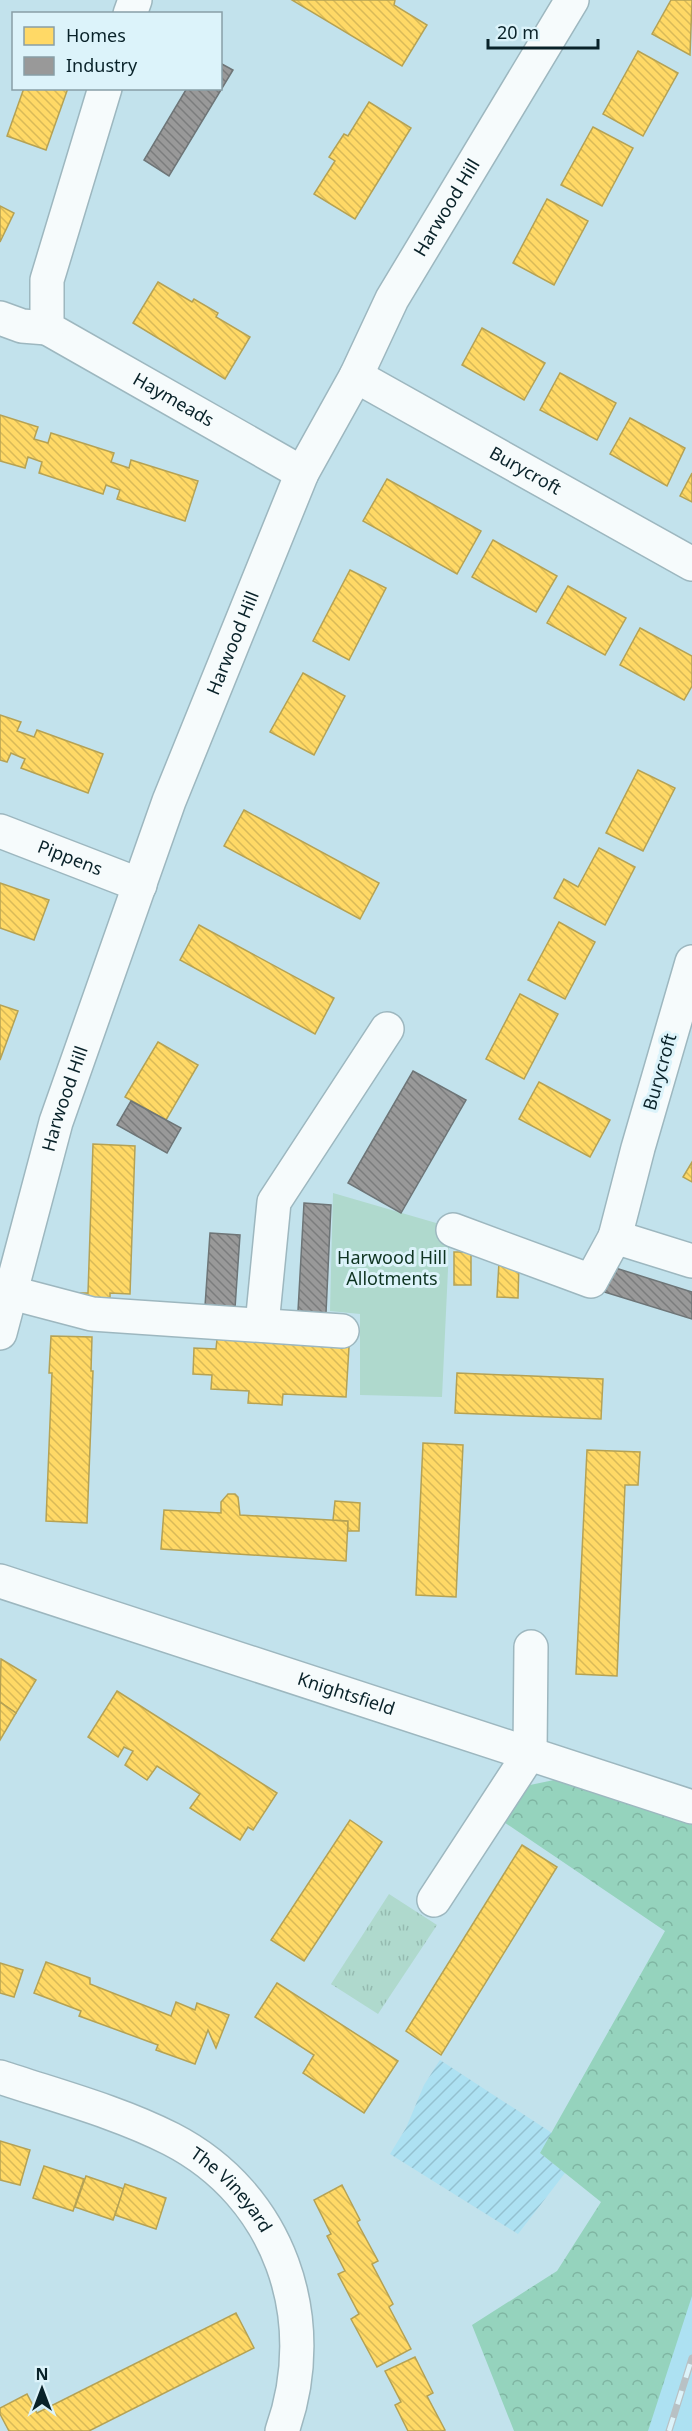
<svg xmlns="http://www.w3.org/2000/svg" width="692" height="2431" font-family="'Noto Sans',sans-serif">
  <defs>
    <pattern id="industrial-furrows" width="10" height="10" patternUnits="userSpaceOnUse" patternTransform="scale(1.5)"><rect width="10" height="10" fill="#ade1f2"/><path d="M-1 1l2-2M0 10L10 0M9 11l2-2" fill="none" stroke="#94c1d0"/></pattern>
    <pattern id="grass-tufts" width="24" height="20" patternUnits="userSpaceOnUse" patternTransform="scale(1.5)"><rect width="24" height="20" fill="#afd9cd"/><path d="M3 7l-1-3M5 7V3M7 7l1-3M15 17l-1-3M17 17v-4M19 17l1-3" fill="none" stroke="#95bab0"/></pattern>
    <pattern id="forest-crowns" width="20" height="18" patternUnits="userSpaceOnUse" patternTransform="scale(1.5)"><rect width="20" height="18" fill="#95d3bd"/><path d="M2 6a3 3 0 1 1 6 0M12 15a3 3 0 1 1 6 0" fill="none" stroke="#7fb5a2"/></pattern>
    <pattern id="homes-back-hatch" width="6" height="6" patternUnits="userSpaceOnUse" patternTransform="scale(1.5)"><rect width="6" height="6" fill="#ffd966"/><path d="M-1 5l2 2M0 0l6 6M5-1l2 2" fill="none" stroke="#d9ba58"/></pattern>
    <pattern id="industry-back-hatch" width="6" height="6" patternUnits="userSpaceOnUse" patternTransform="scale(1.5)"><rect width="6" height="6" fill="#999"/><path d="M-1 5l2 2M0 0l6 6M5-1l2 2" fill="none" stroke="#7b7c7d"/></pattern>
  </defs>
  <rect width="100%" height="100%" fill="#c2e2ec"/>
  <!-- built -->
  <polygon fill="#ade1f2" points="692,2186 692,2431 616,2431"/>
  <!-- industrial -->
  <polygon fill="url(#industrial-furrows)" points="440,2060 552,2133 540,2153 565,2173 518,2234 390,2154 406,2128 424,2085"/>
  <!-- grass -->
  <polygon fill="url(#grass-tufts)" points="389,1894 437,1925 378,2014 331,1984"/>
  <!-- forest -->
  <polygon fill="url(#forest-crowns)" points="554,1780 692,1825 692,2296 648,2431 514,2431 472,2325 557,2271 601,2202 540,2153 665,1931 495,1816 530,1785"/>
  <!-- garden -->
  <polygon fill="#afd9cd" points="333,1193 450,1227 442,1397 360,1395 360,1314 330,1311"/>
  <!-- homes -->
  <g fill="url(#homes-back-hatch)" stroke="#b5a254" stroke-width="1.5">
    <polygon points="292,0 395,0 394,5 427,25 402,66"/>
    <polygon points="671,0 692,0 690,55 652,34"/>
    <polygon points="638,51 678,73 643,136 603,114"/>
    <polygon points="24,88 68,88 46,150 7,136"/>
    <polygon points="369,102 411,128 355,219 314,194 335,161 329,157 344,134 348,136"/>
    <polygon points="593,127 633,148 602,206 561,185"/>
    <polygon points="547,199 588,221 554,285 513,263"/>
    <polygon points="0,206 14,213 0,242"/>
    <polygon points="158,282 192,302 194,299 218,313 216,317 250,337 225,379 133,323"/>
    <polygon points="482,328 545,363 524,400 462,365"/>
    <polygon points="560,373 616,403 597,440 540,410"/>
    <polygon points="0,415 38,427 34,439 48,443 51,433 114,453 111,462 129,468 131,460 198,481 185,521 117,499 120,490 106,485 103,494 39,473 42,462 28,457 25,468 0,461"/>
    <polygon points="630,418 685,448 667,486 610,454"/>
    <polygon points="692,473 692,502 680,496"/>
    <polygon points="387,479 481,531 457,574 363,521"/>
    <polygon points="493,540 557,576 536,612 472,577"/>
    <polygon points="350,570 386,588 349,660 313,641"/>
    <polygon points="568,586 626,618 605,655 547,623"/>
    <polygon points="640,628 692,656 692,686 684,700 620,665"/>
    <polygon points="303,673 345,696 314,755 270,732"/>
    <polygon points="0,715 21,722 17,731 34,737 37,730 103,754 88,793 21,768 25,759 11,753 7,762 0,760"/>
    <polygon points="638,770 675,788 643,851 606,833"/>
    <polygon points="244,810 379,883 360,919 224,846"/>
    <polygon points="599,848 635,867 605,925 554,898 564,879 578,887"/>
    <polygon points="0,883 49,900 34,940 0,928"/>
    <polygon points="559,922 595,942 565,999 528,980"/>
    <polygon points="199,925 334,998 315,1034 180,960"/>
    <polygon points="520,994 558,1014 524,1079 486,1059"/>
    <polygon points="0,1005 18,1011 0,1060"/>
    <polygon points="158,1042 198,1065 166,1120 125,1097"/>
    <polygon points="539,1082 610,1120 590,1157 519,1119"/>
    <polygon points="93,1144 135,1146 130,1294 110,1293 110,1303 75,1293 88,1293"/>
    <polygon points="692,1162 692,1182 683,1177"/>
    <rect x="454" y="1252" width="17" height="33"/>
    <polygon points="499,1262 519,1262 518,1298 497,1297"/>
    <polygon points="51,1336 92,1337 91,1371 93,1371 87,1523 46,1521 52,1373 49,1373"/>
    <polygon points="217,1339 349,1347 346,1397 283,1394 282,1405 248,1403 249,1391 211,1389 212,1375 193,1374 194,1348 216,1349"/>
    <polygon points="457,1373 603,1379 601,1419 455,1413"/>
    <polygon points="423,1443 463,1445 456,1597 416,1595"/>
    <polygon points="587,1450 640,1452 638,1485 625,1485 617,1676 576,1674"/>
    <polygon points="228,1494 235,1494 238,1497 240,1515 348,1521 346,1561 161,1549 164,1510 221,1513 221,1502"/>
    <polygon points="335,1501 360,1503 359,1531 348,1531 348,1521 333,1520"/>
    <polygon points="1,1659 36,1680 16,1713 0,1702"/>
    <polygon points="117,1691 277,1793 253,1830 248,1827 240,1840 190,1808 200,1794 157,1766 147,1780 125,1765 133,1751 124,1747 118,1757 88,1737"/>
    <polygon points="0,1702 16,1713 0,1740"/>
    <polygon points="350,1820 382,1842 304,1961 271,1940"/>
    <polygon points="522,1845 557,1867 441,2055 406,2031"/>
    <polygon points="46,1962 90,1978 90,1984 171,2016 176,2002 195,2010 197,2003 229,2015 216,2048 208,2030 195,2064 156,2050 158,2045 79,2016 81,2011 34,1993"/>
    <polygon points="0,1963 23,1970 14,1997 0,1993"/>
    <polygon points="277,1983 398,2061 364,2113 303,2073 314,2055 255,2017"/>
    <polygon points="0,2141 30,2150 20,2185 0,2180"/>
    <polygon points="44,2166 84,2179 73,2211 33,2198"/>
    <polygon points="86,2176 124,2189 113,2220 75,2207"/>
    <polygon points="125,2184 166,2198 156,2229 115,2215"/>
    <polygon points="342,2185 360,2220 357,2222 378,2261 372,2264 393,2304 389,2307 411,2349 377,2367 351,2319 359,2314 338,2274 345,2271 327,2236 331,2234 314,2200"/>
    <polygon points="236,2313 254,2348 89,2431 9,2431 0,2414 0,2408 27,2394 37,2413"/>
    <polygon points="415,2357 433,2393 427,2396 445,2430 442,2431 408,2431 395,2405 401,2402 385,2371"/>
  </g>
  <!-- industry -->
  <g fill="url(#industry-back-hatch)" stroke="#6e7577" stroke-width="1.5">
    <polygon points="220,63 233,70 169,176 144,160 187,88 220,88"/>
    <polygon points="413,1071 466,1100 401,1213 348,1183"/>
    <polygon points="131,1101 181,1128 167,1153 117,1125"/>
    <polygon points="304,1203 331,1205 326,1313 298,1311"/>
    <polygon points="210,1233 240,1235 235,1308 205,1306"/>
    <polygon points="606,1265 692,1292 692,1319 598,1290"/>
  </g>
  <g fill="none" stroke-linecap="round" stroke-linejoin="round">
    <!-- minor casing -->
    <g stroke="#9db7bf" stroke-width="36">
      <g id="minor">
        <polyline points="130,14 135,0"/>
        <path id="s1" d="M105 88 47 280V328L302 473"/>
        <polyline points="0,318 22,326 47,328"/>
        <path id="s2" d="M356 376 692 564"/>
        <path id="s3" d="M0 831 140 885"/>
        <polyline points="692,962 638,1148 615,1237 692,1261"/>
        <polyline points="453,1230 591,1281 615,1237"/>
        <polyline points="12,1293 92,1314 342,1331"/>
        <polyline points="262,1325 274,1202 387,1029"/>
        <path id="s4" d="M0 1333 56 1122 169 801 302 473 356 376 392 299 572 0"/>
        <path id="s5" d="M0 1581 692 1807"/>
        <polyline points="434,1900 530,1753 531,1647"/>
        <path id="s6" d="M0 2077C57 2096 118 2112 171 2139 280 2195 322 2319 282 2431"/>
      </g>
    </g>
    <!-- minor -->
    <use href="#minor" stroke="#f6fbfc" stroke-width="33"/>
    <!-- rail casing -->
    <g stroke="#b8c1c4" stroke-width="7">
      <polyline id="rail" points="669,2431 692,2358"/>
    </g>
    <!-- rail -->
    <use href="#rail" stroke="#dcf3fa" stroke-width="4.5" stroke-dasharray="14" stroke-linecap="butt"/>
  </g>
  <g text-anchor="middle" stroke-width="6" stroke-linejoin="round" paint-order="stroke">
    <!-- street labels -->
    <g font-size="18" fill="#092229" stroke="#dcf3fa">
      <text dy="6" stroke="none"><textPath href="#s4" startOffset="1215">Harwood Hill</textPath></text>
      <text dy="6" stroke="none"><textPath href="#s1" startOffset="394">Haymeads</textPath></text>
      <text dy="6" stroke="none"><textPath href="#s2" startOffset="194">Burycroft</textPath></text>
      <text dy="6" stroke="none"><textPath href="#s4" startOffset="729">Harwood Hill</textPath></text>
      <text dy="6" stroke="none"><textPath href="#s3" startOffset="75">Pippens</textPath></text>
      <text transform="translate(660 1072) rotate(-74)" y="6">Burycroft</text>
      <text dy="6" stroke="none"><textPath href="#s4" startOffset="243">Harwood Hill</textPath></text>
      <text dy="6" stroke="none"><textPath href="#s5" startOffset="364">Knightsfield</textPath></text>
      <text dy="6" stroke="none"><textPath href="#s6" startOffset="262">The Vineyard</textPath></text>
    </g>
    <!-- park labels -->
    <g font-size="18" fill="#0e3421" stroke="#dcf3fa">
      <text x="392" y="1264">Harwood Hill<tspan x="392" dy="21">Allotments</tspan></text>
    </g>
  </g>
  <!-- legend -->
  <rect x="12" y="12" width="210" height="78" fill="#dcf3fa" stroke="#889fa6" stroke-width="1.5"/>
  <rect x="24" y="27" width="30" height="18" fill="#ffd966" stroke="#889fa6" stroke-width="1.5"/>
  <text x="66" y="42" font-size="18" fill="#092229">Homes</text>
  <rect x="24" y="57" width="30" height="18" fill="#999999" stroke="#889fa6" stroke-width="1.5"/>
  <text x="66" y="72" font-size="18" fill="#092229">Industry</text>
  <!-- north arrow -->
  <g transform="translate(42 2389)" stroke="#dcf3fa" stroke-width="4.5" paint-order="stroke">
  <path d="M0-4.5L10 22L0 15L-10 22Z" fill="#092229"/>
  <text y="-9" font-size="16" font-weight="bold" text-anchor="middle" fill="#092229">N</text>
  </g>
  <!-- scale -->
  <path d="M488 39v9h110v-9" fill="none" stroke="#092229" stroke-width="3"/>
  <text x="497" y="39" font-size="18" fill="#092229" stroke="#dcf3fa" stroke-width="4.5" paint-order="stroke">20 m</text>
</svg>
